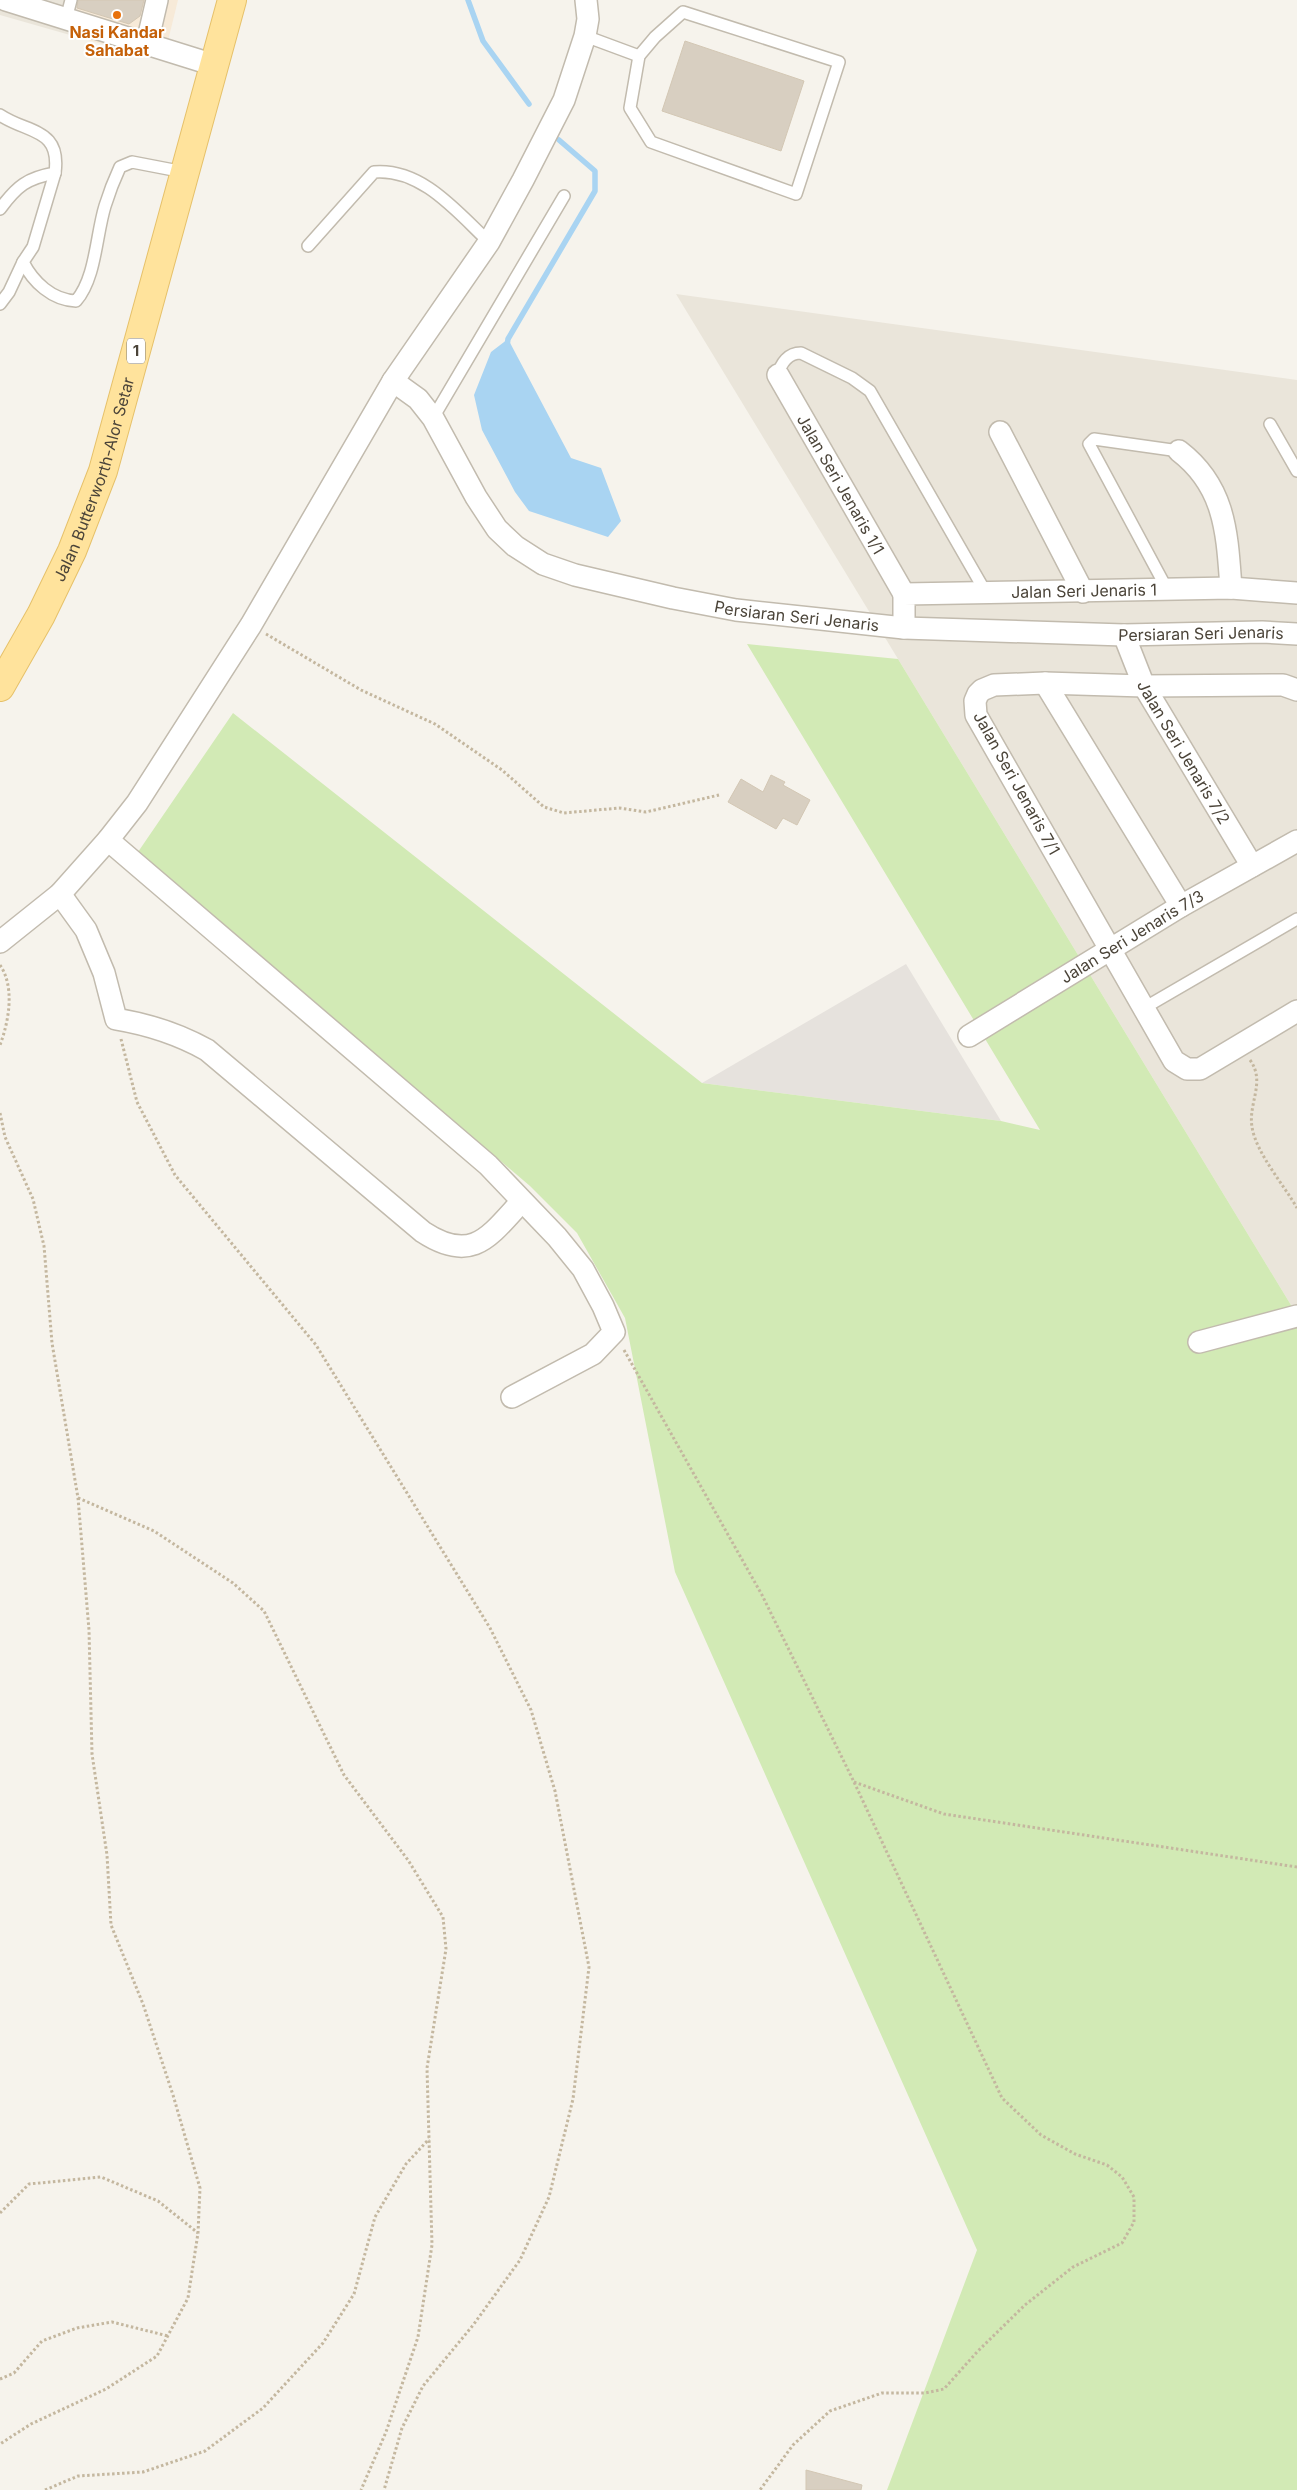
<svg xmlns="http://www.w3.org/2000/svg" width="1297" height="2490" font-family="Inter,sans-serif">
  <rect width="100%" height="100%" fill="#f6f3ec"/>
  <!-- residential -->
  <g fill="#eae5da">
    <polygon points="0,0 79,0 70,35 0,15"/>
    <polygon points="676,294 1297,380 1297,1315 898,659"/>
  </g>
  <!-- commercial -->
  <polygon fill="#f7ead8" points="79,0 178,0 163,61 70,35"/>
  <!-- industrial -->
  <polygon fill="#e6e2dd" points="906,964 1001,1121 702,1083"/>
  <!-- green -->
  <polygon fill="#d2eab5" points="747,644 898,659 1297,1315 1297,2490 887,2490 977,2250 675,1572 625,1318 577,1233 530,1186 138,852 233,713 702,1083 1001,1121 1040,1130"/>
  <!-- water -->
  <polygon fill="#a9d4f2" points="508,339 571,458 601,468 621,521 608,537 529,511 515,492 482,430 474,395 491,352"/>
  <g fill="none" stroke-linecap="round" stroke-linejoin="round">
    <!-- stream -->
    <g stroke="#a9d4f2" stroke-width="5.5">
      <polyline points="468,0 483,41 529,104"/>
      <polyline points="507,346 508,339 595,191 595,171 559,140"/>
    </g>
  </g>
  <!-- building -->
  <g fill="#d8cfc1" stroke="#d3c7b4">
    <polygon points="78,0 144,0 140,16 129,24 77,8"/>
    <polygon points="685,41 804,81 781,151 662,111"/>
    <polygon points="771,775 785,782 783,785 810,800 797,825 783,818 776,829 728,802 741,779 763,792"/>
    <polygon points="806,2470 862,2485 861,2490 806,2490"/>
  </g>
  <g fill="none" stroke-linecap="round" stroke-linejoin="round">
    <!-- service casing -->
    <g stroke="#c2bbae" stroke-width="14">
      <g id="service">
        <polygon points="683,12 839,62 796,194 651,142 630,108 639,56 655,37"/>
        <polyline points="66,19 71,0"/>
        <polyline points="585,36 639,56"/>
        <path d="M0 115C29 134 61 128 55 173 27 178 17 186 0 209"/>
        <path d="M55 173 33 247 23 262C33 282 52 300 76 301 96 278 96 235 105 206 109 193 114 180 120 167L132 162 184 172"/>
        <path d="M308 246 374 172C422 168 457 212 489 242"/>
        <polyline points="0,304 9,292 23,262"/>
        <path d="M778 375C781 363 788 353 801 353L852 378 870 391 985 591"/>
        <polyline points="433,418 564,196"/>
        <polyline points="1270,424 1297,471"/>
        <polyline points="1167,589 1089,444 1094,439 1179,451"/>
        <polyline points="1144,1008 1297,919"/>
      </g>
    </g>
    <!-- minor casing -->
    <g stroke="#c2bbae" stroke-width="24">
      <g id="minor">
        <polyline points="6,0 214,65"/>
        <polyline points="147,43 157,0"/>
        <path id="s1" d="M778 375 904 594"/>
        <path id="s2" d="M393 381 418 399 433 418 476 497 497 529 515 546 543 564 575 575 673 598 736 610 904 628 1124 635 1262 632 1297 634"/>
        <polyline points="1000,432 1083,592"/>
        <path d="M1179 451C1226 487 1227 534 1231 588"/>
        <path id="s3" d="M904 628V594L1231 588 1297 593"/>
        <path id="s4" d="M1124 635 1144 686 1252 866"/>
        <polyline points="1045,683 1181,906"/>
        <polyline points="1297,690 1283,685 1144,686 1045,683 994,685 982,690 978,694 975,701 976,715 1174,1061 1187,1069 1200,1069 1297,1011"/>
        <polyline points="108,840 488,1165 557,1237 583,1269 603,1306 614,1332 593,1354 512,1397"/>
        <path d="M60 894 86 930 104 973 116 1019C146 1024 180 1035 207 1050L423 1232C472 1264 489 1237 521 1202"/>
        <polyline points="0,942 60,894 108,840 137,803 251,625 393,381 489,242 523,180 564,100 585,36 588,19 586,0"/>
        <path id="s5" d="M969 1036 1181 906 1297 841"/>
        <polyline points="1199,1342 1297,1316"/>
      </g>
    </g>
    <!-- primary casing -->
    <g stroke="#e6c16a" stroke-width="30">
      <g id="primary">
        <path id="s6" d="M0 687 41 615 72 551 103 471 232 0"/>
      </g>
    </g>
    <!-- path -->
    <g stroke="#c4b79f" stroke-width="3" stroke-dasharray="2.5 2.5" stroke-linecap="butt">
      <polyline points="266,634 361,690 435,724 502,770 544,807 564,813 619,808 646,812 719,795"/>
      <path d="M0 965C15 987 9 1021 0 1045"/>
      <polyline points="121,1039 137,1102 175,1175 316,1345 490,1628 531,1710 555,1791 589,1967 573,2099 549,2197 520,2260 474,2324 423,2386 402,2428 384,2490"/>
      <path d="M1250 1060C1266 1082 1248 1103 1252 1127 1256 1153 1284 1185 1297 1208"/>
      <polyline points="0,1113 5,1137 33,1199 44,1246 52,1343 78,1498 89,1630 92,1754 107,1855 111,1925 143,2004 173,2095 200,2188 198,2233 188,2298 157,2356 106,2389 31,2424 0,2444"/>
      <polyline points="624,1350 762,1595 854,1782 1002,2098 1041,2135 1075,2154 1107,2165 1122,2177 1134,2197 1134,2222 1122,2243 1073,2267 1025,2305 977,2352 944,2389 925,2393 882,2393 830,2411 793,2445 760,2490"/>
      <polyline points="78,1498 154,1531 233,1583 264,1611 344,1775 408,1860 443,1917 446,1949 427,2068 432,2245 418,2337 386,2432 361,2490"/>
      <polyline points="854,1782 944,1814 1297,1867"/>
      <polyline points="0,2213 29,2184 101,2177 158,2201 198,2233"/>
      <polyline points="0,2379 14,2373 42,2341 77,2328 112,2322 168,2336"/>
      <polyline points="45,2490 78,2476 143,2472 205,2451 263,2408 323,2343 354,2294 375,2217 406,2164 429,2139"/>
    </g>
    <!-- service -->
    <use href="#service" stroke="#fff" stroke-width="11"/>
    <!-- minor -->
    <use href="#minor" stroke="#fff" stroke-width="21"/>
    <!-- primary -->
    <use href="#primary" stroke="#ffe39c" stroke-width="28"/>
  </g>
  <!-- markers -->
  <circle fill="#e8710a" stroke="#fff" stroke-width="2" cx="117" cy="15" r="5"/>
  <g text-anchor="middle" stroke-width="4" stroke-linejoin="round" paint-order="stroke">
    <!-- shield labels -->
    <rect fill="#fff" stroke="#817c74" stroke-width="1" x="127" y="338.5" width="18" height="25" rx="4"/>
    <g font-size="15" font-weight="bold" fill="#4b4439">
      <text x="136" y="356">1</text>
    </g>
    <!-- food labels -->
    <g font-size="16" font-weight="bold" fill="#c56008" stroke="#fff">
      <text x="117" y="38">Nasi Kandar<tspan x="117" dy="18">Sahabat</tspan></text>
    </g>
    <!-- street labels -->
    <g font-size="16" fill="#4b4439" stroke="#fff">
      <text dy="6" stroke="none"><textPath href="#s6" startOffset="229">Jalan Butterworth-Alor Setar</textPath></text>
      <text dy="6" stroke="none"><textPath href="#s1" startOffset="126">Jalan Seri Jenaris 1/1</textPath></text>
      <text dy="6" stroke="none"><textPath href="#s3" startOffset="214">Jalan Seri Jenaris 1</textPath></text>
      <text dy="6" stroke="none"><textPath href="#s2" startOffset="501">Persiaran Seri Jenaris</textPath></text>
      <text dy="6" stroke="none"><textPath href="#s2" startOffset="906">Persiaran Seri Jenaris</textPath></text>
      <text dy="6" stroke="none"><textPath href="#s4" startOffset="132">Jalan Seri Jenaris 7/2</textPath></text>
      <text transform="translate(1017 783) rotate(61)" y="6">Jalan Seri Jenaris 7/1</text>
      <text dy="6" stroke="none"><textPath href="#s5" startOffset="191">Jalan Seri Jenaris 7/3</textPath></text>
    </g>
  </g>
</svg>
